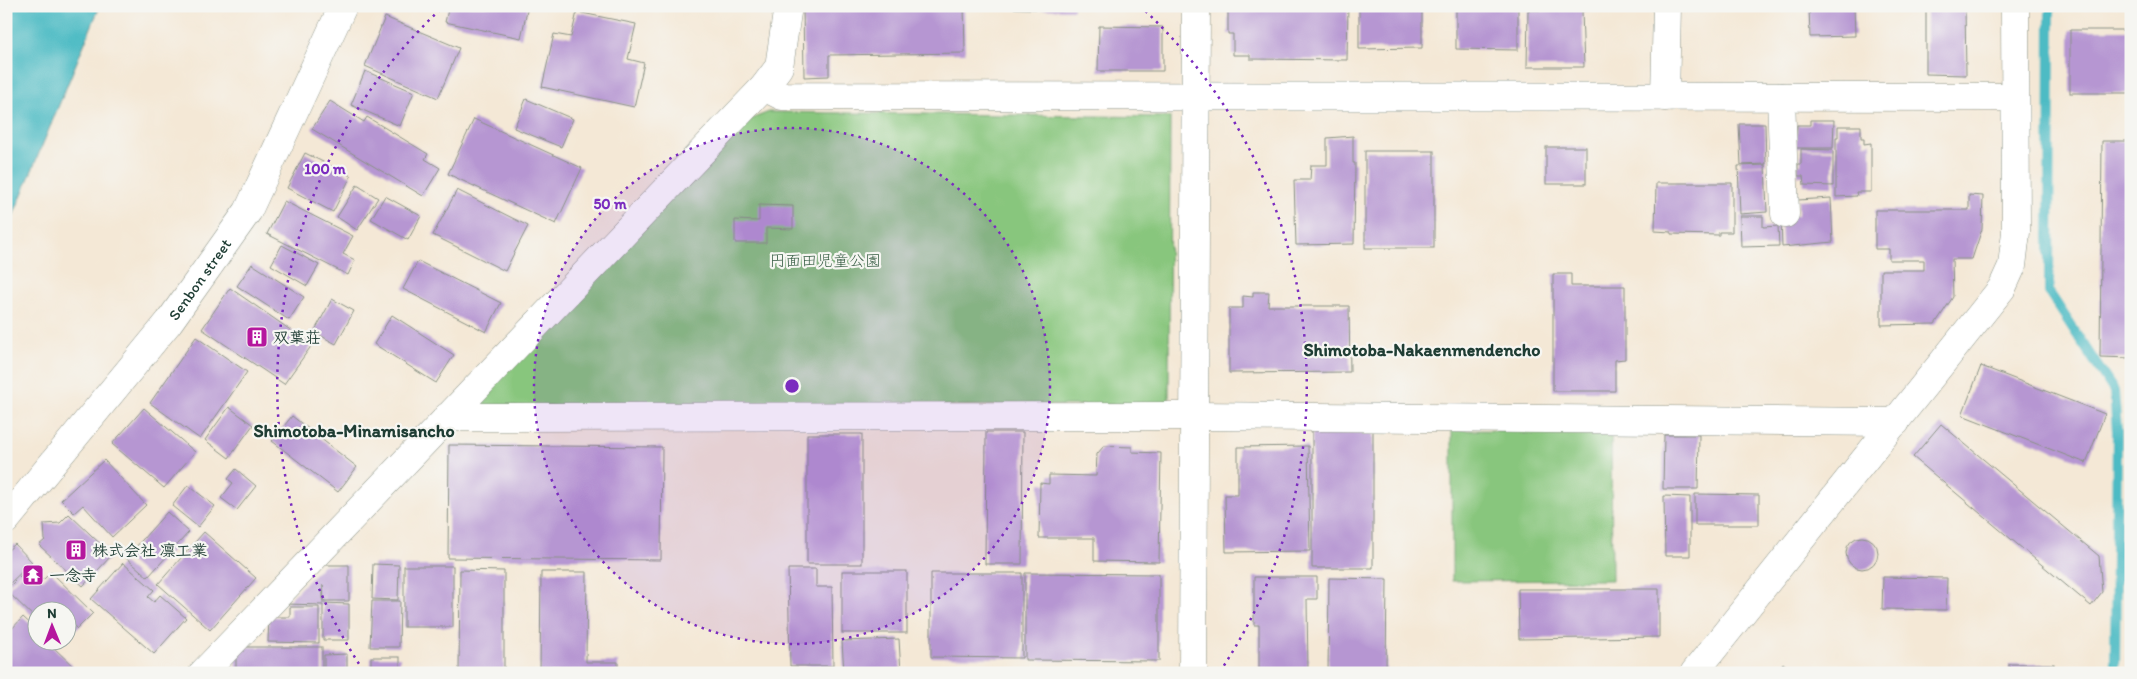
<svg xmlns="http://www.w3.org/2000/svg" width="2137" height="679" font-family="Itim,'Klee One',sans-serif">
  <rect width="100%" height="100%" fill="#f6f6f2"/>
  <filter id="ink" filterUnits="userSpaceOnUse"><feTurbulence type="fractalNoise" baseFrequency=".02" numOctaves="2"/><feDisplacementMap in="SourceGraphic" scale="10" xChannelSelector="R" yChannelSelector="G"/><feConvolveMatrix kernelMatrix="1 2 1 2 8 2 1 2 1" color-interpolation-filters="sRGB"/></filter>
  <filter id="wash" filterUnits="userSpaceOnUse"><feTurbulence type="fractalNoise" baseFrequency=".0096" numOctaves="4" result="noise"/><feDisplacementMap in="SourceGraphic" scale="20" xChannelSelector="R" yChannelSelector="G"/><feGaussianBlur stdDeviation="1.12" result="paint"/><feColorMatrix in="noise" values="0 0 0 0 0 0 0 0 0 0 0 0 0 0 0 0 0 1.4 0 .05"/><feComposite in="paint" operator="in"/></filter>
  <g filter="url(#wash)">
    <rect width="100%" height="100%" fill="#f4e8d6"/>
    <!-- green -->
    <g fill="#88c67d" stroke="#548258">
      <polygon points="769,112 1170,117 1169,405 483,407 479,395 733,126"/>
      <polygon points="1452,430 1611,431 1612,580 1452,581"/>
    </g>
    <!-- water -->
    <polygon fill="#4dbbc4" stroke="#367c7c" points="6,6 100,6 6,233"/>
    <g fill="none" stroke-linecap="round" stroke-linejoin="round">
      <!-- stream -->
      <polyline stroke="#4dbbc4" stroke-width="10" points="2050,6 2049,292 2114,391 2117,431 2115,673"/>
    </g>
    <g id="blocks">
      <!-- building -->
      <g fill="#b696d2">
        <polygon points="449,6 528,6 521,38 445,22"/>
        <polygon points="751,6 763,6 763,10"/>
        <polygon points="803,6 964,6 965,53 829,55 829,76 804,77"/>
        <polygon points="994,6 1074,6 1074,10 994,8"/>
        <polygon points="1228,6 1348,6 1347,60 1250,59 1250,55 1233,55 1233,34 1228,34"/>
        <polygon points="1359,6 1422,6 1422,48 1359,49"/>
        <polygon points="1456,6 1518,6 1518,50 1456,49"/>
        <polygon points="1540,6 1595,6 1593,10 1582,11 1584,67 1527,67 1528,10 1540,10"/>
        <polygon points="1809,6 1854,6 1855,36 1810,37"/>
        <polygon points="1926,6 1965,6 1966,75 1926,74"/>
        <polygon points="577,12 636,24 628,59 644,63 634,107 542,87 554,34 571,37"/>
        <polygon points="385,17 459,48 438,98 365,66"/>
        <polygon points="1099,26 1163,27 1163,71 1098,71"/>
        <rect x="2070" y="30" width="61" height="63"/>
        <polygon points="365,71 414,92 400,126 351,105"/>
        <polygon points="526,99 573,119 561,147 514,128"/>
        <polygon points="330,101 364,122 367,117 428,154 425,159 440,168 423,196 312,129"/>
        <polygon points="474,119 582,168 556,224 448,174"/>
        <polygon points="1810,120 1834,120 1833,148 1796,148 1797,125 1810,125"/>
        <polygon points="1739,124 1765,124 1766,164 1741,165"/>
        <polygon points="1838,126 1861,126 1861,138 1864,138 1864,144 1871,143 1871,192 1856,192 1857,196 1836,197 1836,137 1838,137"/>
        <polygon points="1353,136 1353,163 1355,163 1354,244 1296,245 1294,180 1310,180 1311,165 1327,165 1327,138"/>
        <polygon points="2102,141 2131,141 2131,358 2100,357"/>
        <rect x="1546" y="147" width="40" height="37"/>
        <polygon points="1801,149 1833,150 1833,186 1804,185 1803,176 1798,176 1798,164 1801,164"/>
        <rect x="1365" y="151" width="69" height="97"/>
        <polygon points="305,153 351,176 333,212 287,188"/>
        <polygon points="1765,165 1767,212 1740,214 1738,166"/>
        <polygon points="1656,183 1732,183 1732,232 1719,232 1719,235 1671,234 1671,232 1655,231"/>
        <polygon points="357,185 378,198 357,230 337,217"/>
        <polygon points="457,190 528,226 505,271 433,235"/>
        <polygon points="1969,195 1983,196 1982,229 1972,259 1952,259 1953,297 1935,324 1881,325 1881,270 1924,270 1924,260 1889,260 1889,249 1875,249 1875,210 1969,210"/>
        <polygon points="385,196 421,216 408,240 371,219"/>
        <polygon points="1831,198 1833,242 1782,247 1781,216 1798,215 1798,200"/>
        <polygon points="284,201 353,236 343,254 355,260 348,275 267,234"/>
        <polygon points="759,205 793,206 793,229 766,228 766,243 735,243 735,220 759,221"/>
        <polygon points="1740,216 1763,216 1763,227 1778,226 1779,246 1741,247"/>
        <polygon points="282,245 319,265 307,286 271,265"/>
        <polygon points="418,261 501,303 486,332 403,289"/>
        <polygon points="252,264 304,297 289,320 237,286"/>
        <polygon points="1553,274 1571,274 1571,286 1625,286 1625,359 1615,360 1615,391 1553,391"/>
        <polygon points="230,288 312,345 284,384 202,329"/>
        <polygon points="1253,292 1269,292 1268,306 1349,306 1350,372 1229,373 1229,308 1243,308 1243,296 1253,297"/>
        <polygon points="332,299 354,311 336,344 314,332"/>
        <polygon points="392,315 454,355 436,383 374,344"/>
        <polygon points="196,337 247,372 200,439 150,403"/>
        <polygon points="1981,366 2105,414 2086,463 1962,415"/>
        <polygon points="229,407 253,425 229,458 205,440"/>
        <polygon points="144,408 195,452 164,488 112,444"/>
        <polygon points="292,416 357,467 338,492 272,441"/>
        <polygon points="1941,424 2099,556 2102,592 2091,606 1913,457"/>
        <polygon points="1312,429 1373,430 1373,568 1312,568"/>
        <polygon points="986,432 1023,432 1022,564 985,564"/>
        <rect x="807" y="434" width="55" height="130"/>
        <polygon points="1664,435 1699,435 1698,489 1663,489"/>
        <polygon points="449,445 662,447 661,560 448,558"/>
        <polygon points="1104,446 1132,447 1132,452 1161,453 1159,562 1094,561 1094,538 1039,538 1040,483 1049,484 1049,475 1096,476 1097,454"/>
        <polygon points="1308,446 1310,551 1226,552 1225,495 1238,495 1238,447"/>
        <polygon points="104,460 146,505 112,537 83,505 74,513 61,500"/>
        <polygon points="236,469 256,486 237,510 221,498 233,483 228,479"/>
        <polygon points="188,485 215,506 198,527 172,506"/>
        <polygon points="1695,494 1759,495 1759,525 1695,525"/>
        <polygon points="1664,496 1690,497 1690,556 1665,556"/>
        <polygon points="167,512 189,532 148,577 126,558"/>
        <polygon points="69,514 112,555 83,586 39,545 45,540 44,524 60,523"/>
        <polygon points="204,532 256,578 210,630 158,584"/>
        <circle cx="1862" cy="553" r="16"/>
        <polygon points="15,544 32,562 6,587 6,552"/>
        <polygon points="123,563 154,590 148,597 154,602 160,595 186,618 154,654 91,599"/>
        <polygon points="373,564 399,565 398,600 372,599"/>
        <polygon points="323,565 349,565 349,601 324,601 323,585 323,603 349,604 349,640 323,640 323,605 285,604"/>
        <rect x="404" y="566" width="49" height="61"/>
        <polygon points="29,567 43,580 51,572 93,613 77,629 68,620 68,612 38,612 38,621 6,590"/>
        <polygon points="788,569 816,569 816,587 832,587 833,666 790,666"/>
        <polygon points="460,570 504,571 504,673 459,673"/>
        <rect x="842" y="571" width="65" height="62"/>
        <polygon points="541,572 587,572 586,662 618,662 618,673 540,673"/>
        <polygon points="931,573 1022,573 1022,658 931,657"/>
        <polygon points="1025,573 1159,574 1159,661 1025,660"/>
        <polygon points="1254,577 1317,577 1317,599 1307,599 1308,673 1259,673 1259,625 1254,625"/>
        <polygon points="1883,577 1947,578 1946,610 1882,609"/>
        <polygon points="1329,578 1387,579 1386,673 1328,673"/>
        <polygon points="1518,589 1659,589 1659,637 1519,639"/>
        <polygon points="372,601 400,601 399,647 370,647"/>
        <polygon points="290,607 319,607 319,643 268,642 269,617 290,617"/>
        <polygon points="23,617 38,631 38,642 48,642 80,673 6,673 6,632 8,633"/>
        <polygon points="899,639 901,673 844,673 842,641"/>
        <rect x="236" y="647" width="86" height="26"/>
        <polygon points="347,654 347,673 324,673 324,655"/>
        <rect x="371" y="657" width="29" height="16"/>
        <polygon points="1783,663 1795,673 1775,673"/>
        <rect x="2009" y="664" width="45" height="9"/>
      </g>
    </g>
  </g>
  <g filter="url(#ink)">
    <use href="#blocks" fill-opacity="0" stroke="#8a9285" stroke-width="1"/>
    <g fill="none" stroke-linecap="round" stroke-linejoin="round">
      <!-- minor casing -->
      <g stroke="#8a9285" stroke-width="29">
        <g id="minor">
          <polyline points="764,87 782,96 2015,97"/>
          <polyline points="1665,97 1667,6"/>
          <polyline points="1781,97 1785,214"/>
          <polyline points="447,417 1194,416 1896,422"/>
          <path id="s1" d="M6 520 169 322 248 211 343 6"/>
          <polyline points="203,673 764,87 779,67 788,6"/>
          <polyline points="1193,673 1196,6"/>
          <polyline points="1694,673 2002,288 2012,266 2016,232 2015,6"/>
        </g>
      </g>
      <!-- minor -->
      <use href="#minor" stroke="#fff" stroke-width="28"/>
    </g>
  </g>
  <!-- distance rings -->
  <circle cx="792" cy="386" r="258" fill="#7b2cbf" fill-opacity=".12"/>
  <g fill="none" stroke="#7b2cbf" stroke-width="2.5" stroke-dasharray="2.5 5">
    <circle cx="792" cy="386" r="258"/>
    <path d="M363 670A515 515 0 0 1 444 6M1140 6A515 515 0 0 1 1221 670"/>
  </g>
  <!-- icons -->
  <defs>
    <g id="building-square" transform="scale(1.125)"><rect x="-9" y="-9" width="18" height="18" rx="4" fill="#b5179e" stroke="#f6f6f2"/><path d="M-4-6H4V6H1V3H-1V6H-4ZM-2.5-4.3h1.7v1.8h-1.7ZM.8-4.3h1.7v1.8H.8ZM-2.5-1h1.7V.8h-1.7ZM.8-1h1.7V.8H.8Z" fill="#fff"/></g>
    <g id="temple-square" transform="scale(1.125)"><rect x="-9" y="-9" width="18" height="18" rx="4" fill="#b5179e" stroke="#f6f6f2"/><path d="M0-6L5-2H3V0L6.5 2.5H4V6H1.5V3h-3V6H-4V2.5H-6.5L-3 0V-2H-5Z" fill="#fff"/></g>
  </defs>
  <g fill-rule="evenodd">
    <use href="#building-square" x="257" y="337"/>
    <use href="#building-square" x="76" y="550"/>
    <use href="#temple-square" x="33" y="575"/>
  </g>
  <g text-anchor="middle" stroke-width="4.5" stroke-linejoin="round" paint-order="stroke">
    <!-- park labels -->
    <g font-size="16" fill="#395f46" stroke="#f6f6f2">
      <text x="825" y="266">円面田児童公園</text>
    </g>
    <!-- street labels -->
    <g font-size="16" fill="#1f3d34" stroke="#f6f6f2">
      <text dy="6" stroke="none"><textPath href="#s1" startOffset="309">Senbon street</textPath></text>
    </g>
    <!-- poi labels -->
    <g font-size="16" font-weight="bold" fill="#1f3d34" stroke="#f6f6f2" text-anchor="start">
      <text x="273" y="343">双葉荘</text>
      <text x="92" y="556">株式会社 凛工業</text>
      <text x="49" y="581">一念寺</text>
    </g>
    <!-- neighbourhood labels -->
    <g font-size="18" font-weight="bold" fill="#1f3d34" stroke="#f6f6f2">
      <text x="1422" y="356">Shimotoba-Nakaenmendencho</text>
      <text x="354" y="437">Shimotoba-Minamisancho</text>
    </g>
  </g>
  <circle cx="792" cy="386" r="8" fill="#7b2cbf" stroke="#f6f6f2" stroke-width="2.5"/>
  <g font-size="15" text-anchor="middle" font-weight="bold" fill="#7b2cbf" stroke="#f6f6f2" stroke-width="4.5" stroke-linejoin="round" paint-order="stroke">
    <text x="325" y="174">100 m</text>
    <text x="610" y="209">50 m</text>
  </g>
  <!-- margin -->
  <rect width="2137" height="679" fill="none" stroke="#f6f6f2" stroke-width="25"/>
  <!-- north arrow -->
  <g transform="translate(52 626) rotate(359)"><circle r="24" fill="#f6f6f2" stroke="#a0aca6"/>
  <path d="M0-4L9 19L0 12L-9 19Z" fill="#b5179e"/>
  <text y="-8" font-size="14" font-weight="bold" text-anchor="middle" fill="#1f3d34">N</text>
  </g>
</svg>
